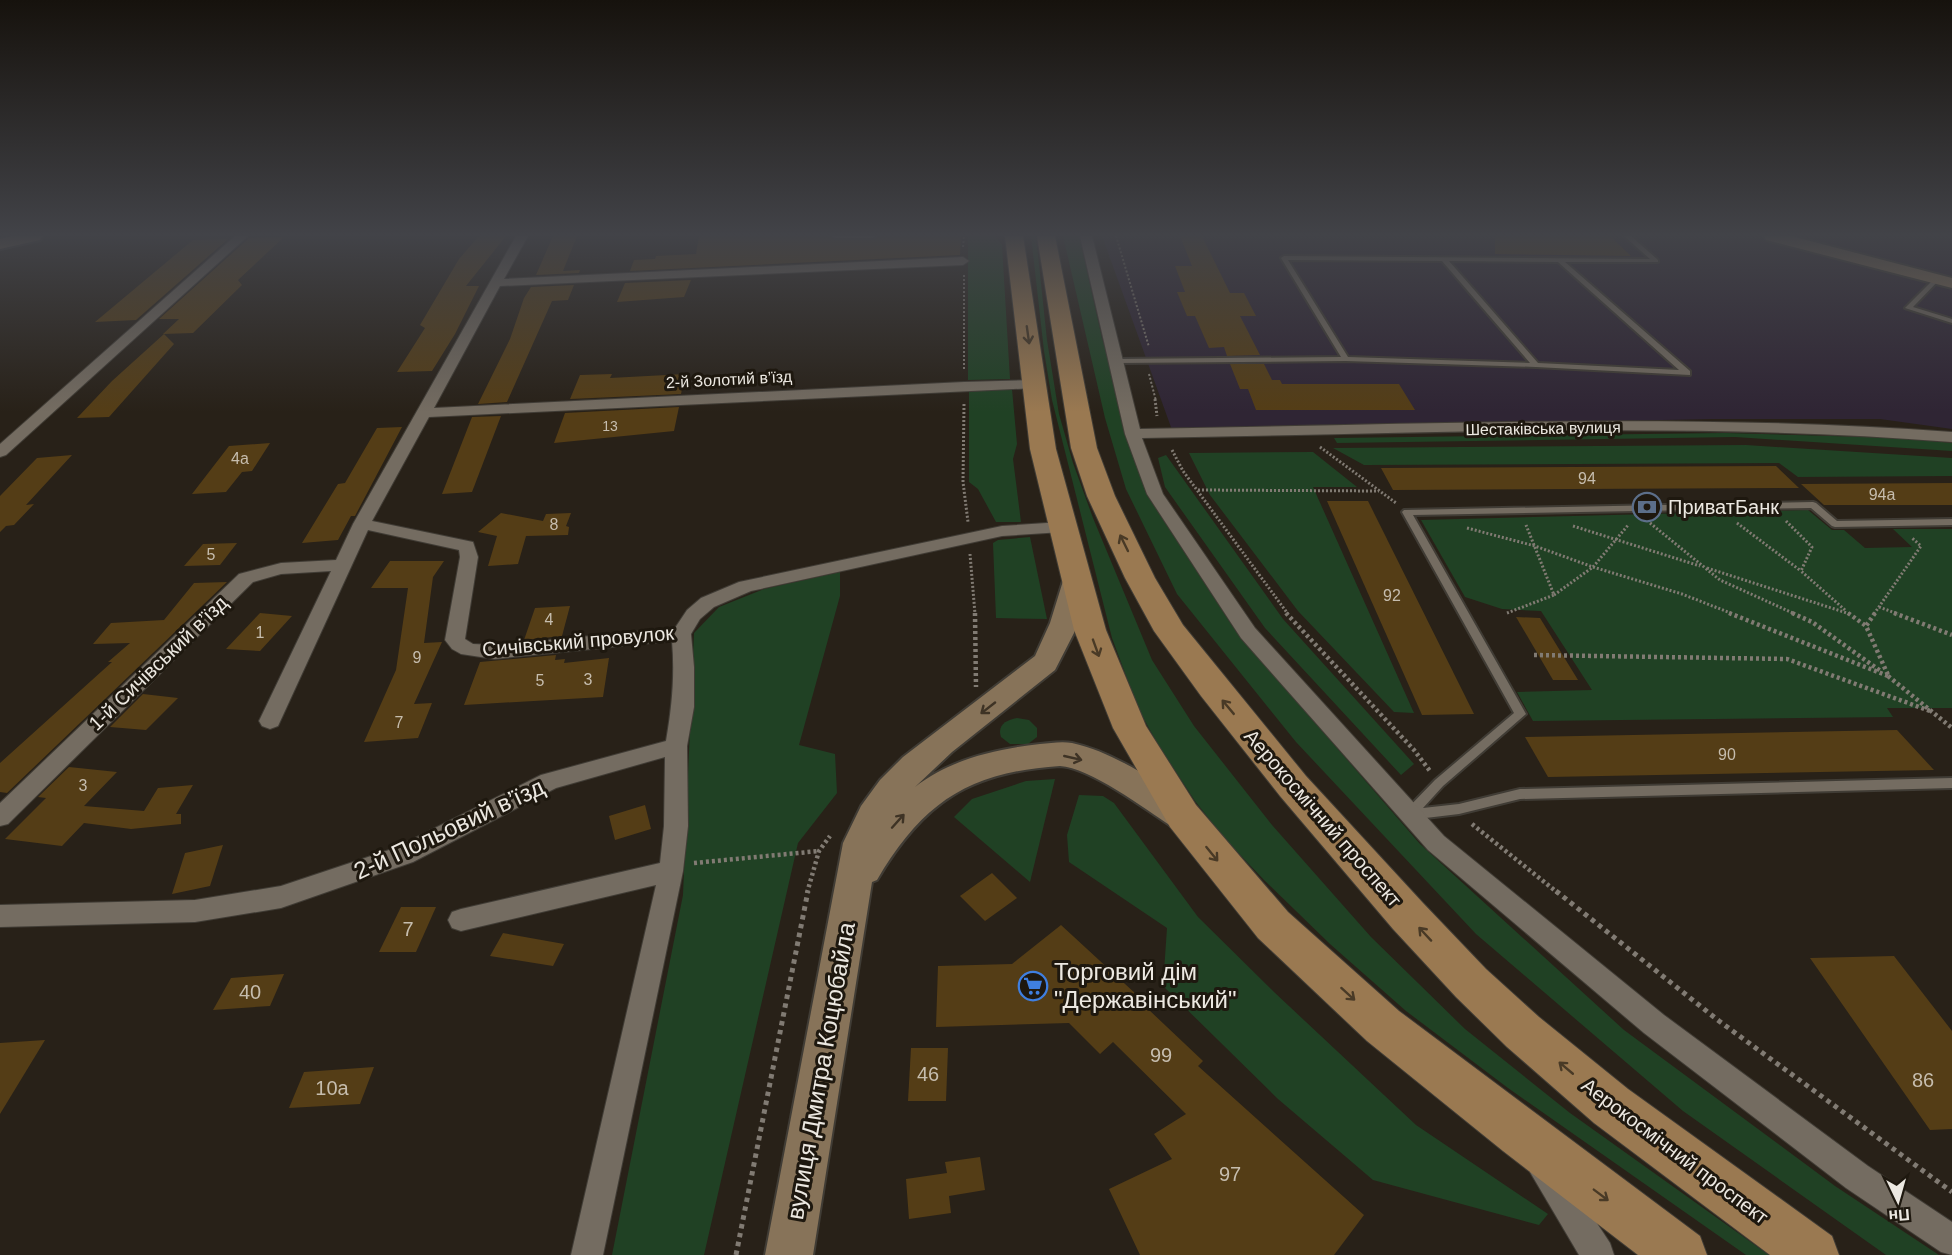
<svg xmlns="http://www.w3.org/2000/svg" width="1952" height="1255" font-family="Helvetica,sans-serif">
  <rect width="100%" height="100%" fill="#282118"/>
  <!-- industrial -->
  <polygon fill="#2f2534" points="1102,236 1952,236 1952,429 1880,419 1714,419 1172,430"/>
  <!-- green -->
  <g fill="#204124">
    <polygon points="968,236 995,236 1002,245 1010,379 968,380"/>
    <polygon points="1031,236 1036,236 1047,340 1059,414 1073,463 1093,518 1152,660 1194,726 1272,825 1371,937 1465,1029 1570,1113 1769,1255 1746,1255 1508,1088 1406,1011 1330,944 1264,880 1225,839 1195,801 1157,743 1138,708 1112,638 1052,400 1044,351"/>
    <polygon points="1063,236 1079,236 1102,338 1147,495 1235,630 1420,844 1624,1030 1835,1186 1939,1255 1886,1255 1683,1111 1476,934 1296,742 1177,594 1126,489 1105,418"/>
    <polygon points="969,389 1012,389 1017,444 1013,459 1021,522 996,522 978,489 969,482"/>
    <polygon points="1725,433 1902,438 1952,443 1952,451 1735,437 1337,443 1334,438"/>
    <polygon points="1746,445 1952,458 1952,476 1798,477 1779,463 1364,465 1333,448"/>
    <polygon points="1313,452 1357,487 1313,487 1414,713 1394,712 1298,611 1210,495 1189,453"/>
    <polygon points="1166,455 1283,619 1414,764 1401,775 1265,628 1165,487 1158,458"/>
    <polygon points="1808,510 1832,530 1844,530 1865,548 1912,547 1893,529 1952,529 1952,708 1887,708 1893,717 1533,721 1517,692 1592,690 1541,611 1502,609 1465,597 1421,520"/>
    <polygon points="1030,537 1047,619 996,618 993,543 998,540"/>
    <polygon points="840,572 840,596 799,745 835,754 837,793 798,843 704,1255 612,1255 683,895 694,633 719,607 764,589"/>
    <path d="M1017 718 1029 720 1037 728V737L1028 744H1010L1001 737C997 725 1006 720 1017 718Z"/>
    <polygon points="1055,779 1030,882 954,817 972,799 1026,781"/>
    <polygon points="1079,795 1103,796 1114,803 1198,917 1274,992 1416,1125 1548,1214 1539,1225 1373,1180 1278,1099 1163,986 1167,928 1069,862 1067,835"/>
  </g>
  <!-- building -->
  <g fill="#543d16">
    <polygon points="479,236 506,236 466,286 479,286 455,334 432,371 397,372 425,328 420,325 459,259"/>
    <polygon points="553,236 577,236 563,271 580,270 579,273 536,275"/>
    <polygon points="699,236 830,236 835,240 873,240 878,236 961,236 960,255 630,271 634,260 655,259 656,256 696,254"/>
    <polygon points="1180,236 1202,236 1230,293 1244,293 1256,316 1240,316 1260,355 1227,356 1224,347 1209,348 1195,316 1187,316 1177,292 1185,292 1175,266 1192,266"/>
    <polygon points="1495,236 1610,236 1631,256 1495,254"/>
    <polygon points="284,237 238,280 242,285 193,333 163,334 179,319 159,319 249,238"/>
    <polygon points="228,239 136,320 95,322 193,240"/>
    <polygon points="691,280 684,297 617,302 625,283"/>
    <polygon points="574,285 568,300 552,301 507,402 478,404 510,339 524,298 531,287"/>
    <polygon points="164,334 174,344 109,417 77,418 112,381"/>
    <polygon points="1230,364 1264,364 1272,380 1280,380 1282,384 1399,384 1415,410 1256,410 1248,389 1240,389"/>
    <polygon points="612,374 610,378 685,374 681,394 570,399 580,375"/>
    <polygon points="679,407 674,431 554,443 565,413"/>
    <polygon points="501,416 472,492 442,494 472,417"/>
    <polygon points="402,427 355,516 351,516 338,540 302,543 338,484 345,483 377,428"/>
    <polygon points="270,443 252,471 242,472 226,492 192,494 229,446"/>
    <polygon points="72,455 26,505 34,504 14,525 6,526 0,532 0,496 37,458"/>
    <polygon points="1776,466 1799,488 1393,490 1381,468"/>
    <polygon points="1952,483 1952,505 1824,505 1801,484"/>
    <polygon points="1327,501 1368,501 1474,714 1422,715"/>
    <polygon points="501,513 543,521 546,514 571,513 566,526 569,527 568,535 526,536 518,564 488,566 497,536 478,532"/>
    <polygon points="237,543 220,565 184,566 203,544"/>
    <polygon points="390,561 444,561 433,577 424,643 442,642 414,704 432,703 418,738 364,742 396,670 408,588 371,588"/>
    <polygon points="227,582 7,793 0,792 0,763 112,662 108,662 130,643 93,644 111,623 164,620 194,583"/>
    <polygon points="570,606 562,636 524,640 535,608"/>
    <polygon points="260,613 292,616 260,651 226,649"/>
    <polygon points="1516,617 1540,618 1578,680 1553,680"/>
    <polygon points="556,655 555,660 565,659 564,663 609,658 603,697 464,705 480,662"/>
    <polygon points="143,694 178,698 146,730 110,727"/>
    <polygon points="1897,730 1934,770 1548,777 1525,737"/>
    <polygon points="69,767 117,772 84,806 144,811 158,788 193,785 176,814 181,814 181,824 131,829 84,823 62,846 5,839 46,798 38,797"/>
    <polygon points="645,805 651,829 615,840 609,816"/>
    <polygon points="223,845 210,886 172,894 185,853"/>
    <polygon points="992,873 1017,898 985,921 960,896"/>
    <polygon points="401,907 436,907 416,952 379,952"/>
    <polygon points="1061,925 1150,1007 1148,1009 1203,1061 1198,1066 1364,1215 1334,1255 1140,1255 1109,1189 1172,1159 1154,1134 1186,1114 1113,1042 1100,1054 1069,1023 936,1027 938,966 1012,964"/>
    <polygon points="503,933 564,944 553,966 490,956"/>
    <polygon points="1894,956 1952,1031 1952,1129 1930,1130 1810,958"/>
    <polygon points="284,974 270,1006 213,1010 231,978"/>
    <polygon points="45,1040 0,1114 0,1043"/>
    <polygon points="911,1048 948,1048 946,1101 908,1101"/>
    <polygon points="374,1067 360,1104 289,1108 304,1072"/>
    <polygon points="980,1157 985,1190 949,1196 951,1213 909,1219 906,1179 947,1173 945,1162"/>
  </g>
  <g fill="none" stroke-linecap="round" stroke-linejoin="round">
    <!-- lane casing -->
    <g stroke="#403c35" stroke-width="4">
      <g id="lane">
        <polygon points="832,236 876,236 873,238 835,238"/>
        <path d="M1624 236H1631L1658 260V262H1565L1690 371V375L1536 367 1346 361 1116 363 1112 361 1116 359 1341 357 1281 258 1284 256 1650 259ZM1288 260 1442 261 1530 363 1348 357ZM1449 261 1558 262 1679 370 1538 363Z"/>
        <polygon points="1935,278 1940,279 1913,307 1952,319 1952,323 1905,308"/>
        <polygon points="1813,502 1816,503 1837,521 1952,519 1952,525 1835,527 1832,526 1811,508 1413,515 1526,714 1443,786 1423,808 1459,804 1520,789 1952,778 1952,788 1520,799 1459,814 1409,820 1405,819 1403,815 1405,811 1435,780 1514,713 1402,512 1404,510"/>
      </g>
    </g>
    <!-- street casing -->
    <g stroke="#403c35" stroke-width="2">
      <g id="street">
        <polygon points="235,236 248,236 6,455 0,457 0,444"/>
        <path d="M516 236H528L504 279 963 257 969 261 963 265 500 286 434 408 964 382 1035 380 1042 384 1035 388 429 417 372 521 473 542 478 557 465 639 473 644 494 645 675 628 687 610 701 598 739 582 1002 526 1062 522 1068 523 1071 527 1068 531 1062 532 1002 536 751 591 714 607 700 619 691 634 694 667V707L687 746 688 826 683 871 603 1255H571L656 885 461 931 452 928 448 920 452 912 461 909 660 863 664 826 665 757 556 788 413 862 281 908 195 922 0 927V905L195 900 281 886 395 848 541 775 666 741C672 707 675 675 672 641L494 659 461 654 452 649 445 640 460 557 459 550 368 530 278 726 270 729 262 726 259 721 331 571 281 574 253 582 8 824 0 826V803L239 574 281 563 336 560 353 524Z"/>
        <path d="M1080 236H1092L1140 429C1410 425 1682 412 1952 432V442C1683 421 1412 434 1142 438L1163 494 1255 628 1444 836 1664 1015 1868 1166 1952 1222V1255L1941 1252 1846 1188 1644 1033 1428 850 1241 638 1147 494 1125 434Z"/>
        <polygon points="1545,1157 1556,1161 1610,1243 1614,1255 1579,1255 1530,1172 1534,1161"/>
      </g>
    </g>
    <!-- secondary casing -->
    <g stroke="#403c35" stroke-width="4">
      <g id="secondary">
        <polygon points="13,236 42,236 40,240 0,249 0,239"/>
        <polygon points="1764,236 1791,236 1952,278 1952,288 1766,240"/>
        <path d="M1077 573 1087 575 1091 581 1074 633 1055 670 952 752 915 787C951 759 996 749 1040 744 1051 743 1062 741 1072 743 1117 753 1157 783 1195 806L1200 816 1195 826 1183 830 1171 826C1145 809 1089 767 1060 766 969 772 923 802 877 880L872 882 813 1255H765L843 843 861 806 880 780 903 757 1035 656 1050 623 1063 581 1067 575Z"/>
      </g>
    </g>
    <!-- primary casing -->
    <g stroke="#403c35" stroke-width="2">
      <g id="primary">
        <polygon points="1005,236 1023,236 1056,449 1106,630 1146,726 1196,805 1288,912 1399,1011 1700,1236 1707,1255 1638,1255 1503,1151 1367,1041 1258,938 1170,827 1113,728 1074,630 1030,449"/>
        <polygon points="1037,236 1055,236 1097,448 1115,496 1155,578 1183,625 1306,776 1423,903 1486,969 1539,1017 1628,1089 1832,1236 1839,1255 1770,1255 1594,1123 1507,1047 1456,997 1393,929 1280,796 1201,696 1154,631 1125,578 1087,496 1071,448"/>
      </g>
    </g>
    <!-- path-far3 -->
    <g stroke="#817b73" stroke-width="2" stroke-dasharray="2 2" stroke-linecap="butt">
      <polyline points="1116,236 1149,347"/>
      <polyline points="963,247 964,236"/>
      <polyline points="964,275 964,370"/>
      <polyline points="1149,374 1156,401"/>
    </g>
    <!-- path-far2 -->
    <g stroke="#817b73" stroke-width="3" stroke-dasharray="2 2" stroke-linecap="butt">
      <polyline points="1155,399 1157,416"/>
      <polyline points="964,404 963,482 968,522"/>
      <polyline points="1320,447 1396,503"/>
      <polyline points="1172,450 1183,471 1288,614"/>
      <polyline points="1198,490 1379,491"/>
      <polyline points="1786,521 1812,547 1801,571 1845,610"/>
      <polyline points="1650,523 1720,580 1795,614"/>
      <polyline points="1737,523 1801,571"/>
      <polyline points="1573,526 1700,566"/>
      <polyline points="1467,528 1535,546 1593,567 1682,594 1733,614"/>
      <polyline points="970,554 975,614"/>
      <polyline points="1707,568 1850,614"/>
      <polyline points="1554,595 1593,567 1629,524"/>
      <polyline points="1879,607 1898,614"/>
      <polyline points="1507,613 1554,595 1526,525"/>
      <polyline points="1874,614 1921,546 1912,538"/>
    </g>
    <!-- path-far1 -->
    <g stroke="#817b73" stroke-width="4.5" stroke-dasharray="3 3" stroke-linecap="butt">
      <polyline points="975,613 976,687"/>
      <polyline points="1286,613 1414,750 1430,771"/>
      <polyline points="1729,613 1888,676"/>
      <polyline points="1792,613 1812,622 1882,672"/>
      <polyline points="1848,613 1866,626"/>
      <polyline points="1875,613 1866,626 1888,675"/>
      <polyline points="1894,613 1952,635"/>
      <polyline points="1534,655 1787,659 1930,711"/>
      <polyline points="1888,676 1952,728"/>
      <polyline points="1472,824 1558,893"/>
      <polyline points="694,863 819,851"/>
      <polyline points="807,893 819,851 830,836"/>
    </g>
    <!-- path -->
    <g stroke="#817b73" stroke-width="5" stroke-dasharray="4.5 4.5" stroke-linecap="butt">
      <polyline points="1556,891 1719,1021 1952,1192"/>
      <polyline points="736,1255 808,891"/>
    </g>
    <!-- lane -->
    <use href="#lane" fill="#746c61" fill-rule="evenodd"/>
    <!-- street -->
    <use href="#street" fill="#746c61" fill-rule="evenodd"/>
    <!-- secondary -->
    <use href="#secondary" fill="#877359" fill-rule="evenodd"/>
    <!-- primary -->
    <use href="#primary" fill="#9a7951" fill-rule="evenodd"/>
  </g>
  <!-- one-way arrows -->
  <defs><path id="oneway-shaft" d="M-6 0H5M1.5-3L5.5 0L1.5 3" fill="none" stroke-width="1.6" stroke-linecap="round" stroke-linejoin="round" transform="scale(1.5)"/></defs>
  <g stroke="#493a26">
    <use href="#oneway-shaft" transform="translate(1028 335) rotate(82)"/>
    <use href="#oneway-shaft" transform="translate(1124 543) rotate(-116)"/>
    <use href="#oneway-shaft" transform="translate(1096 648) rotate(70)"/>
    <use href="#oneway-shaft" transform="translate(1228 707) rotate(-130)"/>
    <use href="#oneway-shaft" transform="translate(1212 854) rotate(51)"/>
    <use href="#oneway-shaft" transform="translate(1425 934) rotate(-133)"/>
    <use href="#oneway-shaft" transform="translate(1348 994) rotate(42)"/>
    <use href="#oneway-shaft" transform="translate(1566 1068) rotate(-140)"/>
    <use href="#oneway-shaft" transform="translate(1601 1195) rotate(37)"/>
  </g>
  <g stroke="#3e3325">
    <use href="#oneway-shaft" transform="translate(988 708) rotate(142)"/>
    <use href="#oneway-shaft" transform="translate(1073 758) rotate(13)"/>
    <use href="#oneway-shaft" transform="translate(898 821) rotate(-48)"/>
  </g>
  <!-- sky -->
  <linearGradient id="sky" x2="0" y2="1"><stop stop-color="#16120d"/><stop offset="0.57" stop-color="#424348"/><stop offset="1" stop-color="#424348" stop-opacity="0"/></linearGradient>
  <rect width="1952" height="412" fill="url(#sky)"/>
  <!-- icons -->
  <defs>
    <g id="bank-ring" transform="scale(1.5)"><circle r="9.5" fill="#1e180f" stroke="#5c6f8a" stroke-width="1.5"/><path d="M-6-4H6V4H-6ZM0-2.3a2.3 2.3 0 1 0 0 4.6a2.3 2.3 0 1 0 0-4.6Z" fill="#5c6f8a"/></g>
    <g id="supermarket-ring" transform="scale(1.5)"><circle r="9.5" fill="#1e180f" stroke="#3f7fe0" stroke-width="1.5"/><path d="M-6-5.5h2.5l.6 2H6L4.5 2H-2.5L-4.4-4H-6ZM-1.5 3.2a1.3 1.3 0 1 0 .1 0ZM3 3.2a1.3 1.3 0 1 0 .1 0Z" fill="#3f7fe0"/></g>
  </defs>
  <g fill-rule="evenodd">
    <use href="#bank-ring" x="1647" y="507"/>
    <use href="#supermarket-ring" x="1033" y="986"/>
  </g>
  <g text-anchor="middle" stroke-width="6" stroke-linejoin="round" paint-order="stroke">
    <!-- far-number labels -->
    <g font-size="14" fill="#c6bdae">
      <text x="610" y="431">13</text>
    </g>
    <!-- far-street labels -->
    <g font-size="16" fill="#ece8e1" stroke="#1e180f">
      <text transform="translate(729 379) rotate(-3)" y="6">2-й Золотий в’їзд</text>
      <text transform="translate(1543 428) rotate(-1)" y="6">Шестаківська вулиця</text>
    </g>
    <!-- number labels -->
    <g font-size="16" fill="#c6bdae">
      <text x="240" y="464">4а</text>
      <text x="1587" y="484">94</text>
      <text x="1882" y="500">94а</text>
      <text x="554" y="530">8</text>
      <text x="211" y="560">5</text>
      <text x="1392" y="601">92</text>
      <text x="549" y="625">4</text>
      <text x="260" y="638">1</text>
      <text x="417" y="663">9</text>
      <text x="588" y="685">3</text>
      <text x="540" y="686">5</text>
      <text x="399" y="728">7</text>
      <text x="1727" y="760">90</text>
      <text x="83" y="791">3</text>
    </g>
    <!-- poi labels -->
    <g font-size="20" fill="#ece8e1" stroke="#1e180f" text-anchor="start">
      <text x="1668" y="514">ПриватБанк</text>
    </g>
    <!-- street labels -->
    <g font-size="20" fill="#ece8e1" stroke="#1e180f">
      <text transform="translate(578 641) rotate(-5)" y="7">Сичівський провулок</text>
      <text transform="translate(158 663) rotate(-44)" y="7">1-й Сичівський в’їзд</text>
      <text transform="translate(1323 818) rotate(49)" y="7">Аерокосмічний проспект</text>
      <text transform="translate(1675 1151) rotate(37)" y="7">Аерокосмічний проспект</text>
    </g>
    <!-- near-number labels -->
    <g font-size="20" fill="#c6bdae">
      <text x="408" y="936">7</text>
      <text x="250" y="999">40</text>
      <text x="1161" y="1062">99</text>
      <text x="928" y="1081">46</text>
      <text x="1923" y="1087">86</text>
      <text x="332" y="1095">10а</text>
      <text x="1230" y="1181">97</text>
    </g>
    <!-- near-street labels -->
    <g font-size="24" fill="#ece8e1" stroke="#1e180f">
      <text transform="translate(449 829) rotate(-25)" y="8">2-й Польовий в’їзд</text>
      <text transform="translate(821 1071) rotate(-80)" y="8">вулиця Дмитра Коцюбайла</text>
    </g>
    <!-- near-poi labels -->
    <g font-size="24" fill="#ece8e1" stroke="#1e180f" text-anchor="start">
      <text x="1054" y="980">Торговий дім<tspan x="1054" dy="28">"Державінський"</tspan></text>
    </g>
  </g>
  <!-- north arrow -->
  <g transform="translate(1898 1201) rotate(175)" stroke="#1e180f" stroke-width="4.5" paint-order="stroke">
  <path d="M0-4.5L10 22L0 15L-10 22Z" fill="#ece8e1"/>
  <text y="-9" font-size="16" font-weight="bold" text-anchor="middle" fill="#ece8e1">Пн</text>
  </g>
</svg>
